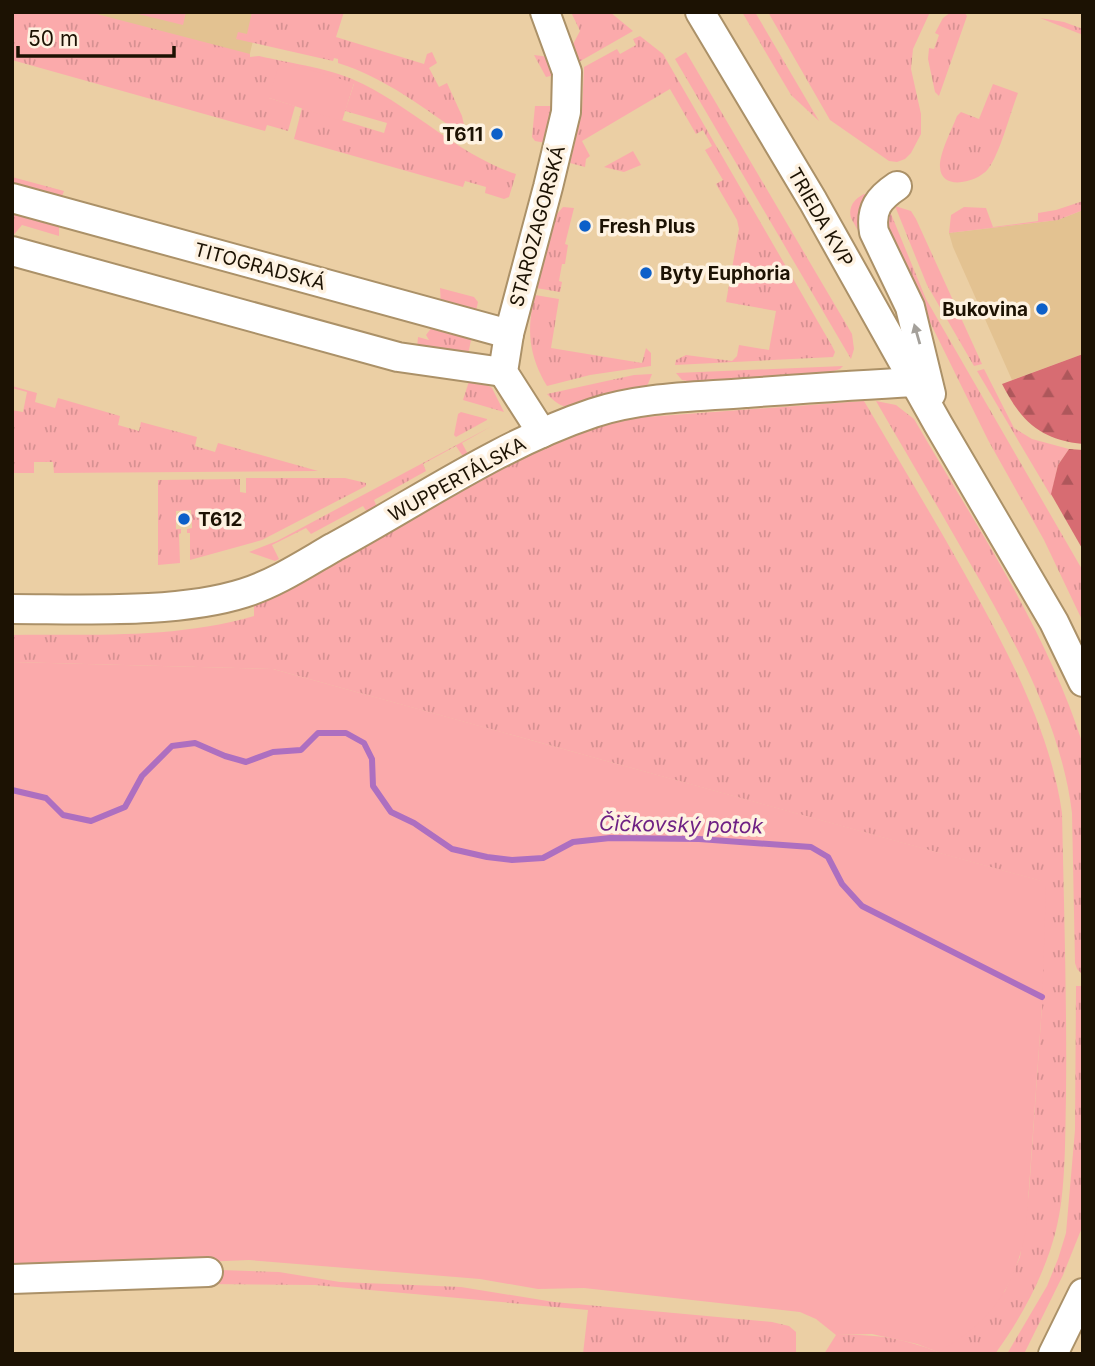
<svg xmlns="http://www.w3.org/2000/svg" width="1095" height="1366" font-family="Inter,sans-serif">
  <defs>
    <pattern id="grass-tufts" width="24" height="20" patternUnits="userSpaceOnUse" patternTransform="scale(1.75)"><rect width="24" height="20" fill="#fbaaab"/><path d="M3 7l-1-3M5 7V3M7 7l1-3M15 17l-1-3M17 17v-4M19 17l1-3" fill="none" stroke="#d79192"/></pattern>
    <pattern id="forest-firs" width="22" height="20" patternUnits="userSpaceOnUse" patternTransform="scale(1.75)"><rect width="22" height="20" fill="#d76c72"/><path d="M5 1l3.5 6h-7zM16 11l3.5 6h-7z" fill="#ae575b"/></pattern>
  </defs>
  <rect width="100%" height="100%" fill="#ebcfa4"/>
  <!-- built -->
  <g fill="#e3c291">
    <polygon points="20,12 260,12 234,119"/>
    <polygon points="1083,210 1083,354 1012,380 953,247 949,233 1058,220"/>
  </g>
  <!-- grass -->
  <g fill="url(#grass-tufts)">
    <path d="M12 12H89L250 54V57L259 56C293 64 332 68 363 84 417 111 459 155 516 174L509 197 504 199 485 193 486 187 465 181 463 187 294 139 302 108 384 133 387 123 345 111 354 84 269 98 295 106 288 131 267 125 265 131 12 60Z"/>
    <polygon points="130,12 186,12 183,25"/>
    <path d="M252 12H344L336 37 424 64 427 54 432 52 437 63 429 68 439 87 447 83 462 116 467 138C425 109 386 78 338 63V59L334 58 333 61 236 39 238 32 247 34Z"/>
    <polygon points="571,12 610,12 633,31 577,63 572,46 580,31"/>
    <polygon points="742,12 755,12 819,121 791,95"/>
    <polygon points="768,12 930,12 913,49 911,69 921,114 921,134 911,153 905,159 897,162 889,161 830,120"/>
    <polygon points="951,12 964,12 967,16 939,96 935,92 928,59 929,48 934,49 939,35 935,33 943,18"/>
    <polygon points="1040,18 1064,22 1083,29 1083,35"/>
    <polygon points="640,36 663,54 832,346 835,352 833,357 675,365 676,360 686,355 732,361 737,356 739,345 769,350 776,311 726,302 739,229 737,220 716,184 723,180 705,150 712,146 703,130 696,134 670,89 582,141 590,156 586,159 585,167 570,163 582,112 584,67 617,49 620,54 636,45 633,39"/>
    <polygon points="686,52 852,334 854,349 851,359 675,59"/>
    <polygon points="534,55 549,57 555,75 546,77"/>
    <path d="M993 84 1018 93C1010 113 1000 154 988 169 978 182 941 192 940 167 939 154 952 129 957 116L961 112 979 119Z"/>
    <polygon points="535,106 553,106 546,143 535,141 532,137"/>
    <polygon points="633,151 641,165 624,172 604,167"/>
    <polygon points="12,177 64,191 60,202 12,189"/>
    <path d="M864 194 872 195 900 307 851 218C848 207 854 199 864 194Z"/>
    <polygon points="1083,201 1083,210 1058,220 949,233 951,215 964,207 986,208 993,227 1038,221 1038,213 1056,210"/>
    <polygon points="895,206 911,211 916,219 982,364 974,366 927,285"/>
    <polygon points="563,207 574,208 565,244 568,245 565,264 562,264 559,281 562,282 560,292 536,288 556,215"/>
    <polygon points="12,208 59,221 59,236 22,225 12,237"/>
    <polygon points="889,209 926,299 1083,571 1083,622 1044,540 988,440 923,308 885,226"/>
    <polygon points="440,288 474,297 478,302 475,315 441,305"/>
    <path d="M535 295 559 299 551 348 642 363 646 348 651 353V366L590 375 547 386C529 356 526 329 535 295Z"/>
    <polygon points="435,323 472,335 468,355 417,349 418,337 429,340 426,335"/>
    <polygon points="843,366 840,369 827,373 698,383 682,380 676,373"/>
    <polygon points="984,369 1014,428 1032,439 1069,449 1058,465 1051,496 977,371"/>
    <path d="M652 374 648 384 642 388 572 407C561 408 554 401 547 394L634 375Z"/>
    <polygon points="471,375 492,388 504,412 463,400"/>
    <polygon points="12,386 37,393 35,402 55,408 58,398 120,416 118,425 139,431 141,422 197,437 195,446 215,452 218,443 318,471 54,473 53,462 34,462 34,473 12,473 12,410 23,412 27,392 12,388"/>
    <path d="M864 401C902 466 941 530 977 596 1014 664 1051 736 1062 813 1064 908 1067 1002 1066 1097 1065 1137 1066 1191 1056 1230 1045 1274 1022 1317 995 1354H824L836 1335C876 1334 902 1338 938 1352L1005 1291 1020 1257 1029 1192 1042 1006 1041 881 273 669 12 662V635C93 634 175 639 254 616V599L506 461 602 423 632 418Z"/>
    <path d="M876 401 896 405 914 419C975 524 1046 628 1083 745V975L1077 969 1075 963 1072 813C1061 722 1012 636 967 558 937 505 906 453 876 401Z"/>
    <polygon points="461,412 487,419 487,420 456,437 454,435 458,414"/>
    <polygon points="492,426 462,443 469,456 464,458 456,446 423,464 426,471 374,500 377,507 367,512 363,506 311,534 306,528 272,545 279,559 275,561 249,552 277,541"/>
    <polygon points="246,478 345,478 366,483 366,486 262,540 190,560 190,533 187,533 187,529 192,528 191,510 176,511 176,529 181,529 181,533 179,534 180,563 158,565 158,480 240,479 240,492 246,493"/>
    <polygon points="1076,986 1083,986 1083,1225 1063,1275 1024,1354 1007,1354 1047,1286 1058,1259 1066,1233 1075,1130"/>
    <polygon points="221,1270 279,1272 340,1282 461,1287 554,1302 772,1322 789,1326 796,1332 796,1354 583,1354 588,1310 315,1285 207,1284"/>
  </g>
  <!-- forest -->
  <g fill="url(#forest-firs)">
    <path d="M1083 354V444C1040 440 1021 421 1002 384Z"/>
    <polygon points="1069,449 1083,450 1083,550 1051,494 1058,465"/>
  </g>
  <!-- garden -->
  <g fill="#fbaaab">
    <polygon points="280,61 354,83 342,121 269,98"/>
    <path d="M12 662 273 669 1042 881 1046 885 1042 1006 1026 1230C1014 1290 991 1322 938 1352L917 1344 872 1334 836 1335 816 1319 800 1312 584 1288 538 1289 480 1279 249 1260 12 1270Z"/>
  </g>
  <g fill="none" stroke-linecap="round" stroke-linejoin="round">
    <!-- stream -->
    <polyline stroke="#ad6fc0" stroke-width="6" points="12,790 46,798 63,815 91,821 125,807 142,776 172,746 195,743 225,756 246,762 273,752 301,750 318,733 346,733 364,743 372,759 373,786 391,812 414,823 452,849 487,857 512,860 543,858 573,842 610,838 699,839 811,847 828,857 842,884 862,906 1042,997"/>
    <!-- minor casing -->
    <g stroke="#ab9168" stroke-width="32">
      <g id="minor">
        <polyline points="700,12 813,201 938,424 1054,622 1083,682"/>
        <path d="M897 186C879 198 870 209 874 232L910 307 931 394"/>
        <polyline points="12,198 509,334"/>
        <polyline points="12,251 398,357 503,372"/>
        <polyline points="542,433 503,372 509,334 548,187 566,112 567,72 545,12"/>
        <path d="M12 609C83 609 178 614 244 593 276 583 306 563 334 547 419 501 500 444 593 413 642 397 694 397 745 393 802 389 858 385 914 382"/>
        <polyline points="12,1279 208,1272"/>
        <polyline points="1053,1354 1083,1293"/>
      </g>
    </g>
    <!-- minor -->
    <use href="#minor" stroke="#fff" stroke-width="28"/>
  </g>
  <!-- one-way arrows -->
  <defs><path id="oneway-solid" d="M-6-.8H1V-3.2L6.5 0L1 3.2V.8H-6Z" transform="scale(1.75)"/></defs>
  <use fill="#a4a09a" href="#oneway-solid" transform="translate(917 334) rotate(-106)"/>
  <!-- markers -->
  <g fill="#0d60c9" stroke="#fef2e1" stroke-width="2.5">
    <circle cx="497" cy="134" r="7"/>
    <circle cx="585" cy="226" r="7"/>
    <circle cx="646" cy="273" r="7"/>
    <circle cx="1042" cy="309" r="7"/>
    <circle cx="184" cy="519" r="7"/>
  </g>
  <g text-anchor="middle" stroke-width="7" stroke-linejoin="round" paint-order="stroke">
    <!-- poi labels -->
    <g font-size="19" font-weight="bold" fill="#1c1203" stroke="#fef2e1" text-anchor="start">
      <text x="483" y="141" text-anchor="end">T611</text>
      <text x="599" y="233">Fresh Plus</text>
      <text x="660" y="280">Byty Euphoria</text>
      <text x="1028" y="316" text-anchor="end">Bukovina</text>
      <text x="198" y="526">T612</text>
    </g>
    <!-- street labels -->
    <g font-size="19" fill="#1c1203" stroke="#fef2e1">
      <text transform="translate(821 217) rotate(60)" y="7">TRIEDA KVP</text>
      <text transform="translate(537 226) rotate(-75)" y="7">STAROZAGORSKÁ</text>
      <text transform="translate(260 266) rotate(15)" y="7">TITOGRADSKÁ</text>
      <text transform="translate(457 479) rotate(-29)" y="7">WUPPERTÁLSKA</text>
    </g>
    <!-- water labels -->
    <g font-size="21" font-style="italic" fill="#6f2184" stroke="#fef2e1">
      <text transform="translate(681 825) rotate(1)" y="7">Čičkovský potok</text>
    </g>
  </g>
  <!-- border -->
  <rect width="1095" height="1366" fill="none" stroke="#1c1203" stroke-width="28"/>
  <!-- scale -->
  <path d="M18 46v10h156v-10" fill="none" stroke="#1c1203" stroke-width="3.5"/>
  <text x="28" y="46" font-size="21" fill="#1c1203" stroke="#fef2e1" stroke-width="5" paint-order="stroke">50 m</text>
</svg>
